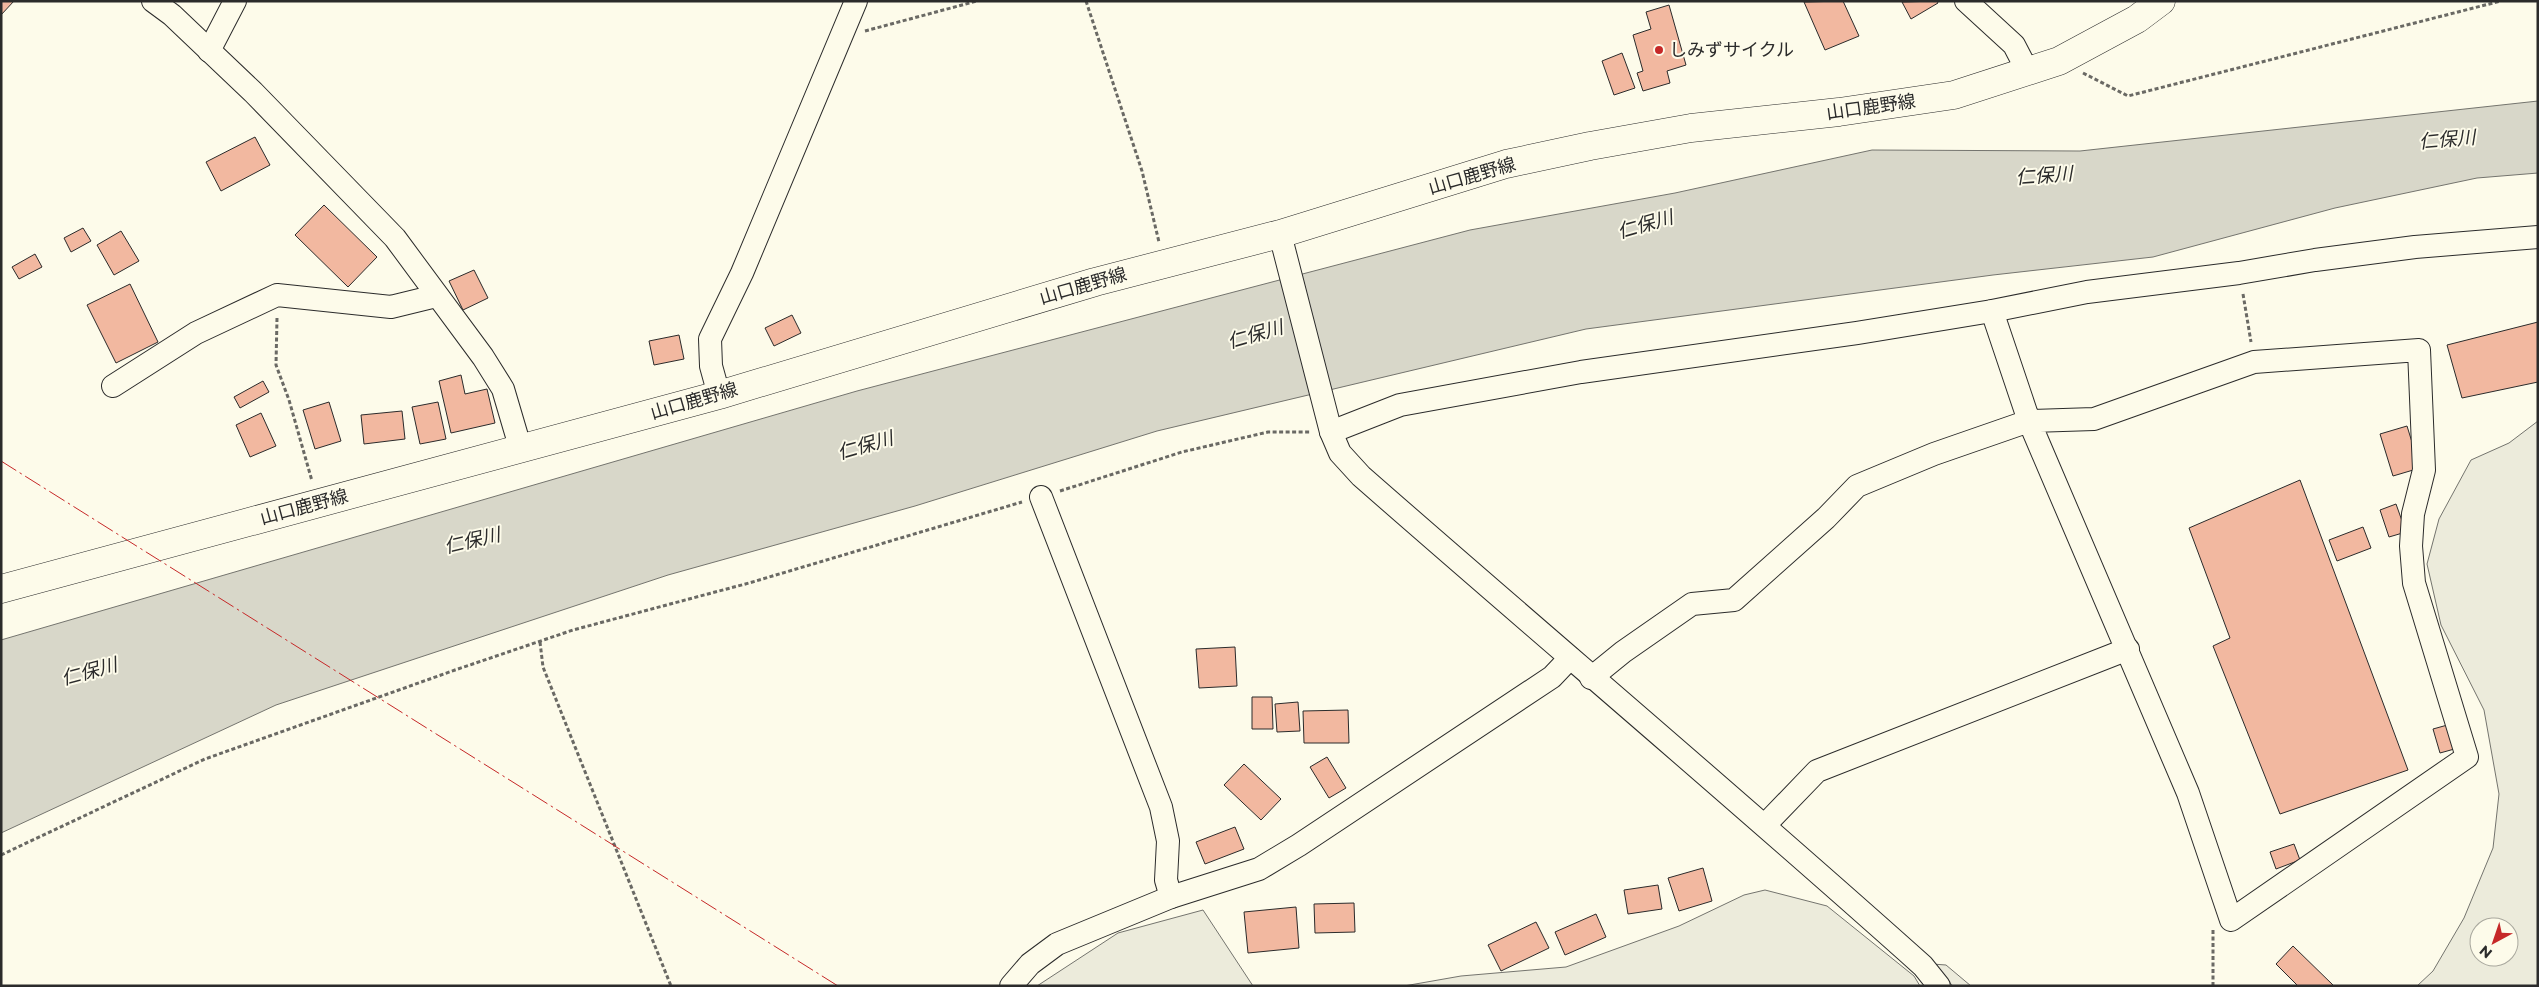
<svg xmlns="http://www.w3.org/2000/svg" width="2539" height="987" font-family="Montserrat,'Noto Sans JP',sans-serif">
  <rect width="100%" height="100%" fill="#fdfbea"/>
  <!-- green -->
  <g fill="#ecebdb" stroke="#74746e" fill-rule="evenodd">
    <path d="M2538 421V986H2417L2433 971 2464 918 2493 848 2499 794 2484 710 2441 625 2427 564 2439 519 2471 460 2509 443ZM2479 927H2509V957H2479Z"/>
    <polygon points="1765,890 1827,906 1914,976 1920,986 1404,986 1461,976 1566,967 1679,926 1744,895"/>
    <polygon points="1203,910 1253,986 1037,986 1118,933"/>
    <polygon points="1932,964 1946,965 1971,986 1953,986"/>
  </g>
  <!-- water -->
  <polygon fill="#d8d7c9" stroke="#74746e" points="2538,101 2538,173 2477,178 2335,208 2153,257 1993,275 1586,329 1157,431 915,506 668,575 276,705 1,833 1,640 857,391 1470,230 1675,193 1872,150 2080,151"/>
  <!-- building -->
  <g fill="#f2b8a0" stroke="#2b2b2b">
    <polygon points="1,1 14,1 1,15"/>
    <polygon points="1843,1 1859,36 1825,50 1804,2"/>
    <polygon points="1937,1 1938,3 1911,19 1902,2"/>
    <polygon points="1669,5 1686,65 1667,71 1670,83 1643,91 1637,73 1643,71 1633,35 1651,29 1646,12"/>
    <polygon points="1622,53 1635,88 1614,95 1602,61"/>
    <polygon points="255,137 270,165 221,191 206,162"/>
    <polygon points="324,205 377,257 348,287 295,235"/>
    <polygon points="83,228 91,241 71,252 64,238"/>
    <polygon points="121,231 139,261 114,275 97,245"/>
    <polygon points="35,254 42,267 19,279 12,267"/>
    <polygon points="474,270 488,298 463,310 449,281"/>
    <polygon points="130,284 158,342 116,363 87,305"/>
    <polygon points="792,315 801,333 774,346 765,328"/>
    <polygon points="2538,322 2538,382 2462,398 2447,345"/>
    <polygon points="679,335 684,359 654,365 649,341"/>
    <polygon points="461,375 465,394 487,389 495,423 451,433 439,381"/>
    <polygon points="263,381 269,392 240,408 234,397"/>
    <polygon points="329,402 341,441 315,449 303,410"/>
    <polygon points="438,402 446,439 420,444 412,407"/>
    <polygon points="402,411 405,439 364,444 361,415"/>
    <polygon points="261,413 276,446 250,457 236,425"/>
    <polygon points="2407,426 2420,468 2393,476 2380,434"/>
    <polygon points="2300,480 2408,770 2280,814 2213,646 2230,638 2189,528"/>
    <polygon points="2396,504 2406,532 2389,537 2380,510"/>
    <polygon points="2363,527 2371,548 2337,561 2329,540"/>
    <polygon points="1235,647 1237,686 1199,688 1196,649"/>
    <polygon points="1252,697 1272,697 1273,729 1252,729"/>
    <polygon points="1298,702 1300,731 1277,732 1275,704"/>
    <polygon points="1348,710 1349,743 1304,743 1303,711"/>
    <polygon points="2451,724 2458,748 2440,753 2433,729"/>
    <polygon points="1327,757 1346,788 1329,798 1310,767"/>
    <polygon points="1244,764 1281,799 1261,820 1224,785"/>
    <polygon points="1235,827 1244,849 1205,864 1196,842"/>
    <polygon points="2294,844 2300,860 2276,869 2270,852"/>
    <polygon points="1703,868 1712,901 1679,911 1668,878"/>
    <polygon points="1658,885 1662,909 1628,914 1624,890"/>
    <polygon points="1354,903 1355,932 1315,933 1314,904"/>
    <polygon points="1296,907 1299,948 1248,953 1244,912"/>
    <polygon points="1596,914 1606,937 1565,955 1555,932"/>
    <polygon points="1536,922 1549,948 1501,971 1488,945"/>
    <polygon points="2293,946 2334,986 2298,986 2276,964"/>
  </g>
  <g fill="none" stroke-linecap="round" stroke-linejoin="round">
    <!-- minor casing -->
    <g stroke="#2b2b2b" stroke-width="24">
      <g id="minor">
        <polyline points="153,1 172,15 253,92 395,238 483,357 503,389 521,450"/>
        <polyline points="1966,1 2014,45 2028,72"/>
        <polyline points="209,51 235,1"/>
        <path d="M1280 234 1331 432 1340 453 1361 476C1548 640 1738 800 1923 966L1939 986"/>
        <polyline points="113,386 196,333 277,295 391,307 436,296"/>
        <polyline points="719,395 711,366 710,339 742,273 856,1"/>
        <polyline points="1331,432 1400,405 1581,372 1857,333 1992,311 2087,292 2239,273 2315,260 2415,247 2538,237"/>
        <polyline points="1041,497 1161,807 1168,841 1166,880 1171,897"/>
        <polyline points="1591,678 1623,652 1692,604 1734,600 1826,518 1857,486 1934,454 2029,421 2094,419 2254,362 2419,350 2424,470 2413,514 2411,546 2414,583 2467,757 2231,920 2188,793 2029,421 1992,311"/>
        <polyline points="1765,825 1817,771 2128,649"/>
        <polyline points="1011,986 1030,964 1057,944 1171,897 1259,869 1299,845 1552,677 1570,658"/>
      </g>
    </g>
    <!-- major casing -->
    <g stroke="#2b2b2b" stroke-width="29">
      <polyline id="major" points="1,589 719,395 1095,282 1280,234 1506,164 1590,146 1691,128 1839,112 1954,95 2059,61 2137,19 2161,1"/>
    </g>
    <!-- path -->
    <g stroke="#6a6964" stroke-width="3" stroke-dasharray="4 2.5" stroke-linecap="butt">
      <polyline points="1086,1 1142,171 1159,242"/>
      <polyline points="865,31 977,1"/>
      <polyline points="2083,73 2128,96 2501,1"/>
      <polyline points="2243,294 2251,342"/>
      <polyline points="277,318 276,365 289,400 312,481"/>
      <polyline points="1060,491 1182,452 1268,432 1310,432"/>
      <polyline points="540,642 543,667 671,986"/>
      <polyline points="1,855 205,759 455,670 573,630 749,583 1022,502"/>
      <polyline points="2213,930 2213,986"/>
    </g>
    <!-- minor -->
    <use href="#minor" stroke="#fdfbea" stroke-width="22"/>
    <!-- major -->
    <use href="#major" stroke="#fdfbea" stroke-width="28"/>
    <!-- power -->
    <polyline stroke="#c62828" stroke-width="1" stroke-dasharray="18 4 2.5 4" stroke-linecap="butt" points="1,461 838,986"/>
  </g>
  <!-- markers -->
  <circle fill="#c62828" stroke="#fdfbea" stroke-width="2" cx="1659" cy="50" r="5"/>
  <g text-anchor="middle" stroke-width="4" stroke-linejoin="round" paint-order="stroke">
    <!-- poi labels -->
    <g font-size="18" fill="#2b2b2b" stroke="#fdfbea" text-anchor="start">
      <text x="1669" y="56">しみずサイクル</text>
    </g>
    <!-- street labels -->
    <g font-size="18" fill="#2b2b2b" stroke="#fdfbea">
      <text transform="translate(1871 107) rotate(-8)" y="6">山口鹿野線</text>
      <text transform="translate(1472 176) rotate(-16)" y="6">山口鹿野線</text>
      <text transform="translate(1083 286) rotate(-16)" y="6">山口鹿野線</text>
      <text transform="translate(694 401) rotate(-16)" y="6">山口鹿野線</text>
      <text transform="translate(304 507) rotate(-15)" y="6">山口鹿野線</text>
    </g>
    <!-- water labels -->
    <g font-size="19" font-style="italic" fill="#2b2b2b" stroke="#fdfbea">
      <text transform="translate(2447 139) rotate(-5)" y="7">仁保川</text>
      <text transform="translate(2044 175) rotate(-4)" y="7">仁保川</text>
      <text transform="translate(1645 224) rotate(-16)" y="7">仁保川</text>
      <text transform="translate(1255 334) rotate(-16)" y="7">仁保川</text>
      <text transform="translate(865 445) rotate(-16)" y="7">仁保川</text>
      <text transform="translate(472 540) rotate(-13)" y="7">仁保川</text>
      <text transform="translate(89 671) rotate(-15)" y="7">仁保川</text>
    </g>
  </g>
  <!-- border -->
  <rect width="2539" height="987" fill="none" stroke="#2b2b2b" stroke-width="5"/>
  <!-- north arrow -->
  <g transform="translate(2494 942) rotate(220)"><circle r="24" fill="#fdfbea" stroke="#a9a89e"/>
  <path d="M0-4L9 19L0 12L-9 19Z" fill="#c62828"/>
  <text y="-8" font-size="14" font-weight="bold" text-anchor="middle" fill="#2b2b2b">N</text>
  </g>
</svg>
